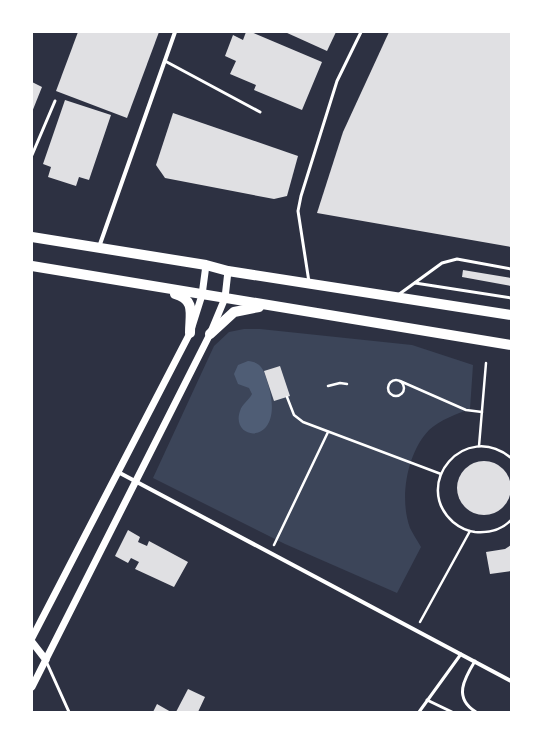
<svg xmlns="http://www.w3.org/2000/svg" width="543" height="744" font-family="Inter,sans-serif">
  <rect width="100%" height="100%" fill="#2d3142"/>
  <!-- green -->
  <path fill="#3c4559" d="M244 329H260L412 345 473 365 470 409C456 414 440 420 429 430 407 453 399 498 410 528 413 534 417 540 421 547L397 593 285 544 153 478 214 346 229 332Z"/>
  <!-- water -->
  <path fill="#4f5d75" d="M248 361C261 362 264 370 267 381 289 447 229 443 240 411 242 404 249 400 252 394L249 388 238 384 234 374 238 365Z"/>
  <!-- building -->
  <g fill="#e0e0e3">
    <polygon points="78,32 159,32 127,118 56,91"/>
    <polygon points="246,32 251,32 322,62 302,110 254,90 256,85 230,74 236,61 225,56 233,35 243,40"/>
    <polygon points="285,32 336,32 327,51"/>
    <polygon points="389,32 511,32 511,247 317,213 343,132"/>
    <polygon points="32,82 42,87 32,112"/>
    <polygon points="65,100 111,115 89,180 79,177 76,186 48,177 51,167 43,164"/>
    <polygon points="173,113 298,156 287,196 274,199 165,178 156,165"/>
    <polygon points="463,270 511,278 511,286 462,277"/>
    <polygon points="280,366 290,396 274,401 264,371"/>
    <circle cx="484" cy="488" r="27"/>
    <polygon points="128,530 140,537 138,542 147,546 149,541 188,562 174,587 135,569 139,562 131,558 128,563 115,556"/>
    <polygon points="511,545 511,571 490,574 486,552 505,549"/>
    <polygon points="188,689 205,697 198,712 176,712"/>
    <polygon points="157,704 171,712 153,712"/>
  </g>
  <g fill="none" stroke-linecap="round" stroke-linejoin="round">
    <!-- path -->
    <g stroke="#fff" stroke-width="2.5">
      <circle cx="396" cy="388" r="8"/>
      <polyline points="400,381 466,410 482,412"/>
      <polyline points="328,386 340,383 347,384"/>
      <polyline points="287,397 294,415 303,422 441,474"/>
      <polyline points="479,446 486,363"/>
      <path d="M511 458C465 420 411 484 453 522 459 527 467 531 475 532 488 533 502 530 511 520"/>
      <polyline points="274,545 328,432"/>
      <polyline points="420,622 470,531"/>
    </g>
    <!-- service -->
    <g stroke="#fff" stroke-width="3">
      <polyline points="165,61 260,112"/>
      <polyline points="32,155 55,101"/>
      <polyline points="309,282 298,211 301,196 337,81 361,32"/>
      <polyline points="415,283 511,298"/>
      <polyline points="398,295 442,263 457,259 511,269"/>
      <polyline points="46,661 69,712"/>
      <path d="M475 661C464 679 453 698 476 712"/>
      <polyline points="427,700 452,712"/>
      <polyline points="419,712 461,654"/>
    </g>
    <!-- minor -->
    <g stroke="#fff" stroke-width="4">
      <polyline points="99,247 175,32"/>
      <polyline points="118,472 511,681"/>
    </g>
    <!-- tertiary -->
    <g stroke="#fff" stroke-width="7">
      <polyline points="32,638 190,333 202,295 206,265"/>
      <polyline points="32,642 46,660"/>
      <polyline points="32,687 210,334 225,298 228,271"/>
    </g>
    <!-- primary -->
    <g stroke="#fff" stroke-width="10">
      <polyline points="32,237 206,265 228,271 511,315"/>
      <polyline points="32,266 511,345"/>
      <path d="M175 294C196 300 190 314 190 333"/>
      <polyline points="210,334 234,312 259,307"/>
    </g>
  </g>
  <!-- border -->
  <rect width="543" height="744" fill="none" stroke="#ffffff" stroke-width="66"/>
</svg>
